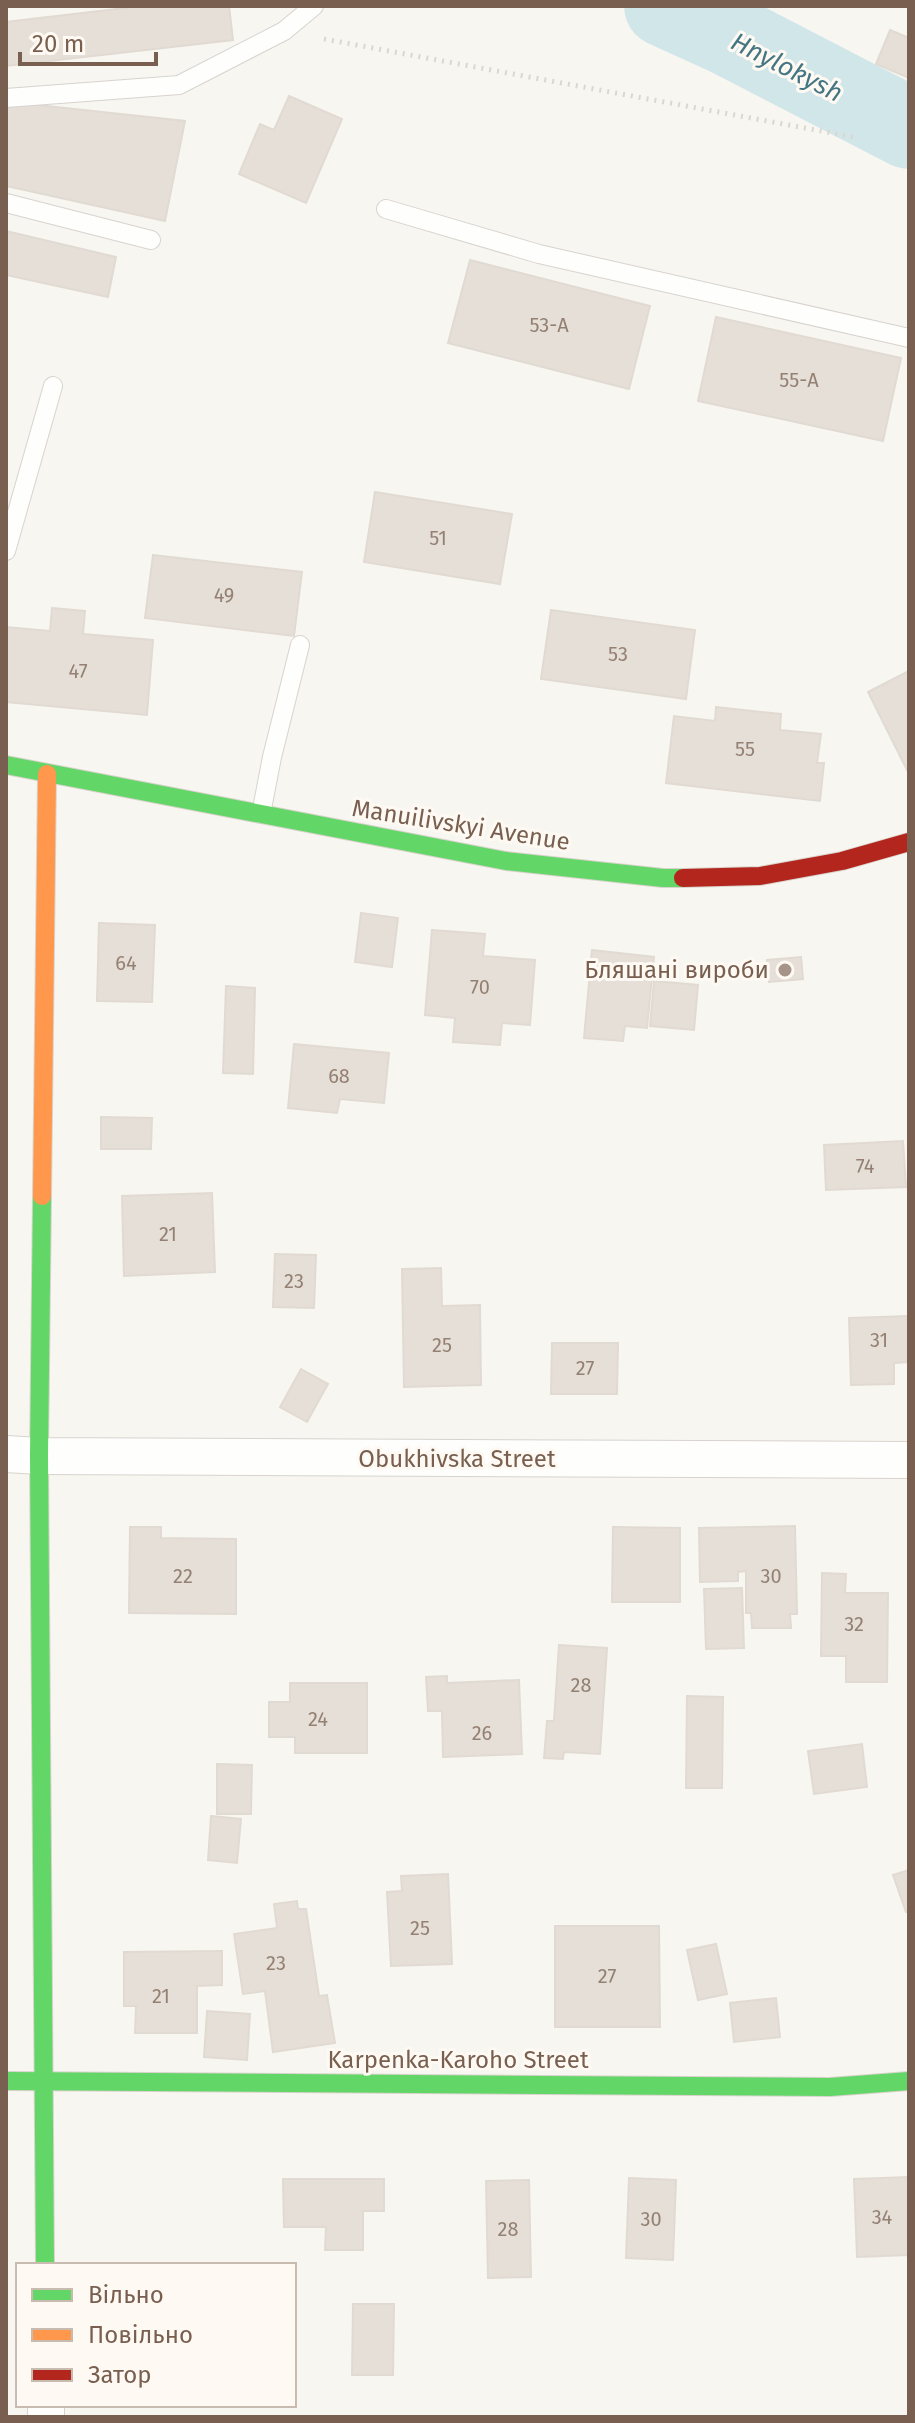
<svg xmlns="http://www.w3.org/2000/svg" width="915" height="2423" font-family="'Fira Sans',sans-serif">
  <rect width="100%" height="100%" fill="#f8f6f0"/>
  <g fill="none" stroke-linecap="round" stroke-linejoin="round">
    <!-- river -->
    <polyline stroke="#d1e6e9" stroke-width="82" points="665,6 731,36 909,128"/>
  </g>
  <!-- building -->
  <g fill="#e5dfd7" stroke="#e1dad2" stroke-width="2">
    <polygon points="142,6 229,6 233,40 6,66 6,22"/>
    <polygon points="890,30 909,38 909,78 876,64"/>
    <polygon points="289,96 342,119 306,203 239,174 260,124 274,130"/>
    <polygon points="9,102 185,121 165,221 6,186 6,113"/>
    <polygon points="6,231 116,257 108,297 6,275"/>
    <polygon points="470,260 650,306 629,389 448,343"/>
    <polygon points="716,317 901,358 883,441 698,401"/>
    <polygon points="375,492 512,514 500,584 364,562"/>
    <polygon points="153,555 302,572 294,636 145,618"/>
    <polygon points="52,608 85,611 83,634 153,640 147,715 6,702 6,627 50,631"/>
    <polygon points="551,610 695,630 686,699 541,679"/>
    <polygon points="909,671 909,774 868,692"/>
    <polygon points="716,707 781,714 780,730 821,734 817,763 824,763 820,801 666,783 674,716 715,721"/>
    <polygon points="361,913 398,918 392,967 355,962"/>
    <polygon points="99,923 155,925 152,1002 97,1001"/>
    <polygon points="432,930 485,934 483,956 535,960 530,1025 502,1023 500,1045 453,1042 455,1018 425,1015"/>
    <polygon points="592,950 654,957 647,1028 625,1026 623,1041 584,1038"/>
    <polygon points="801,957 803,979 769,982 767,960"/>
    <polygon points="654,981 698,985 694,1030 650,1026"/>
    <polygon points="226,986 255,988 253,1074 223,1073"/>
    <polygon points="294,1044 389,1053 384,1103 340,1099 337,1113 288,1108"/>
    <polygon points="101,1117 152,1118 151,1149 101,1149"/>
    <polygon points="903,1141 906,1187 826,1190 824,1145"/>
    <polygon points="212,1193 215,1272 124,1276 122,1196"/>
    <polygon points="275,1254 316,1255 314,1308 273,1307"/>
    <polygon points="441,1268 442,1306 480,1305 481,1385 404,1387 402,1269"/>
    <polygon points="909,1316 909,1362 894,1363 894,1384 851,1385 849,1318"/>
    <polygon points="552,1343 618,1343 617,1394 551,1394"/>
    <polygon points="301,1369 328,1384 307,1422 280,1407"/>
    <polygon points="795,1526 797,1614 790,1614 791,1628 752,1628 751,1613 746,1613 746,1571 738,1572 738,1581 700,1582 699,1528"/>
    <polygon points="130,1527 161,1527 161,1538 236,1539 236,1614 129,1613"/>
    <polygon points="613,1527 680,1528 680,1602 612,1602"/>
    <polygon points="822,1573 846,1574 845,1593 888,1593 887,1682 846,1682 846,1656 821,1656"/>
    <polygon points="742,1588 744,1648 706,1649 704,1589"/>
    <polygon points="559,1645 607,1648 600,1754 564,1752 563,1759 544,1758 547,1721 554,1721"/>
    <polygon points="447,1676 447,1683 519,1680 522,1754 443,1757 442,1711 428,1711 426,1677"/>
    <polygon points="290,1683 367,1683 367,1753 295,1753 295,1737 269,1737 269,1702 290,1702"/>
    <polygon points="687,1696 723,1697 722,1788 686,1788"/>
    <polygon points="862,1744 867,1787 814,1794 808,1751"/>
    <polygon points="217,1764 252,1765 251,1814 217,1814"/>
    <polygon points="211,1816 241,1819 237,1863 208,1860"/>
    <polygon points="909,1870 909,1911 906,1912 893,1875"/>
    <polygon points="448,1874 452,1964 391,1966 387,1892 402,1891 401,1876"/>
    <polygon points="297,1901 298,1909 306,1909 319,1996 327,1995 335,2043 273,2052 265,1991 243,1994 234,1934 277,1928 274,1904"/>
    <polygon points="555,1926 659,1926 660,2027 555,2027"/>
    <polygon points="716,1944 727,1994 698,2000 687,1950"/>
    <polygon points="222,1951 222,1985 197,1986 197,2033 135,2033 136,2006 124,2006 124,1952"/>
    <polygon points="776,1998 780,2037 734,2042 730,2003"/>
    <polygon points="207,2011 250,2014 247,2060 204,2057"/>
    <polygon points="909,2177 909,2255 857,2257 854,2179"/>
    <polygon points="629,2178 676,2180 673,2260 626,2258"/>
    <polygon points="283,2179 384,2179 384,2211 363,2211 363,2250 325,2250 326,2227 284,2227"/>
    <polygon points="529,2180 531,2277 488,2278 486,2181"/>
    <polygon points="353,2304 394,2304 393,2375 352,2375"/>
  </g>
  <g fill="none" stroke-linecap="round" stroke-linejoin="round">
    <!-- lane casing -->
    <g stroke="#d8d3ce" stroke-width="20">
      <g id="lane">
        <polyline points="6,98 179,85 284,31 314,6"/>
        <polyline points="6,203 151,240"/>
        <polyline points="386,209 539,254 909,338"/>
        <polyline points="6,551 53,386"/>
        <polyline points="261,814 272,757 300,645"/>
      </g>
    </g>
    <!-- street casing -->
    <g stroke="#d8d3ce" stroke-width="38">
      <g id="street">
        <polyline points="6,1454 39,1456 909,1460"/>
        <polyline points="46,2405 46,2417"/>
      </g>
    </g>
    <!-- fast casing -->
    <g stroke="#d9d3cd" stroke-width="20">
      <g id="fast">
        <polyline points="6,765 506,861 663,878 683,878"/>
        <polyline points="42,1196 39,1456 45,2265"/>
        <polyline points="6,2081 830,2087 909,2081"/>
      </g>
    </g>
    <!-- slow casing -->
    <g stroke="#d9d3cd" stroke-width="20">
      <polyline id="slow" points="42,1196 47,774"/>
    </g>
    <!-- jam casing -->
    <g stroke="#d9d3cd" stroke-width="20">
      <polyline id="jam" points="683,878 760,876 842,861 909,842"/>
    </g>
    <!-- path -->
    <polyline stroke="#dbd6d0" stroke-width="5" stroke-dasharray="2 6" stroke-linecap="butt" points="324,39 859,138"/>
    <!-- lane -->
    <use href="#lane" stroke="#fefefd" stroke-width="18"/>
    <!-- street -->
    <use href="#street" stroke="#fefefd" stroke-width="36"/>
    <!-- fast -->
    <use href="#fast" stroke="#63d668" stroke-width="18"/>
    <!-- slow -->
    <use href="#slow" stroke="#ff974d" stroke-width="18"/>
    <!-- jam -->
    <use href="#jam" stroke="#b3261e" stroke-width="18"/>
  </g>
  <!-- markers -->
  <circle fill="#a59487" stroke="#fefaf3" stroke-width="3" cx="785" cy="970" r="8"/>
  <g text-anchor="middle" stroke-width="6" stroke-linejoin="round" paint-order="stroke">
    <!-- number labels -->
    <g font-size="20" fill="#958173">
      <text x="549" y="332">53-А</text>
      <text x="799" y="387">55-А</text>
      <text x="438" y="545">51</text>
      <text x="224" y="602">49</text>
      <text x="618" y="661">53</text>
      <text x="78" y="678">47</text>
      <text x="745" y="756">55</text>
      <text x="126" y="970">64</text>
      <text x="480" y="994">70</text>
      <text x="339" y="1083">68</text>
      <text x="865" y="1173">74</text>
      <text x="168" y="1241">21</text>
      <text x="294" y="1288">23</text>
      <text x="879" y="1347">31</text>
      <text x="442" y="1352">25</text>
      <text x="585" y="1375">27</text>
      <text x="183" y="1583">22</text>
      <text x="771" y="1583">30</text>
      <text x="854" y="1631">32</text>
      <text x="581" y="1692">28</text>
      <text x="318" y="1726">24</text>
      <text x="482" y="1740">26</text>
      <text x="420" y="1935">25</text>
      <text x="276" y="1970">23</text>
      <text x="607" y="1983">27</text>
      <text x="161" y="2003">21</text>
      <text x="882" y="2224">34</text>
      <text x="651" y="2226">30</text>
      <text x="508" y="2236">28</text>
    </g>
    <!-- street labels -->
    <g font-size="24" fill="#785f4f" stroke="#fefaf3">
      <text transform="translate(461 825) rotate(9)" y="8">Manuilivskyi Avenue</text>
      <text x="457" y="1467">Obukhivska Street</text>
      <text x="458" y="2068">Karpenka-Karoho Street</text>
    </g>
    <!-- poi labels -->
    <g font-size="24" fill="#785f4f" stroke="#fefaf3" text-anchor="end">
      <text x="769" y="978">Бляшані вироби</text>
    </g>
    <!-- water labels -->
    <g font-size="26" font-style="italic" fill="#457683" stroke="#fefaf3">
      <text transform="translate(787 67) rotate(27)" y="9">Hnylokysh</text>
    </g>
  </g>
  <!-- border -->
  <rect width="915" height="2423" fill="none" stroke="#785f4f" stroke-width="16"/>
  <!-- legend -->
  <rect x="16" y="2263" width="280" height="144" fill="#fefaf3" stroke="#c8bcb1" stroke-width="2"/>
  <rect x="32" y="2289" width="40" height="12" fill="#63d668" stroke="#c8bcb1" stroke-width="2"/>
  <text x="88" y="2303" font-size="24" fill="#785f4f">Вільно</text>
  <rect x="32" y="2329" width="40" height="12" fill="#ff974d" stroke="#c8bcb1" stroke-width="2"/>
  <text x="88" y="2343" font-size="24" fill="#785f4f">Повільно</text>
  <rect x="32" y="2369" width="40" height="12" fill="#b3261e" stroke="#c8bcb1" stroke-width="2"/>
  <text x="88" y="2383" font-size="24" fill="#785f4f">Затор</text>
  <!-- scale -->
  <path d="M20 52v12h136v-12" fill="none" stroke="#785f4f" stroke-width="4"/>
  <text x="32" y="52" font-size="24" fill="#785f4f" stroke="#fefaf3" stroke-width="6" paint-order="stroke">20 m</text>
</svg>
